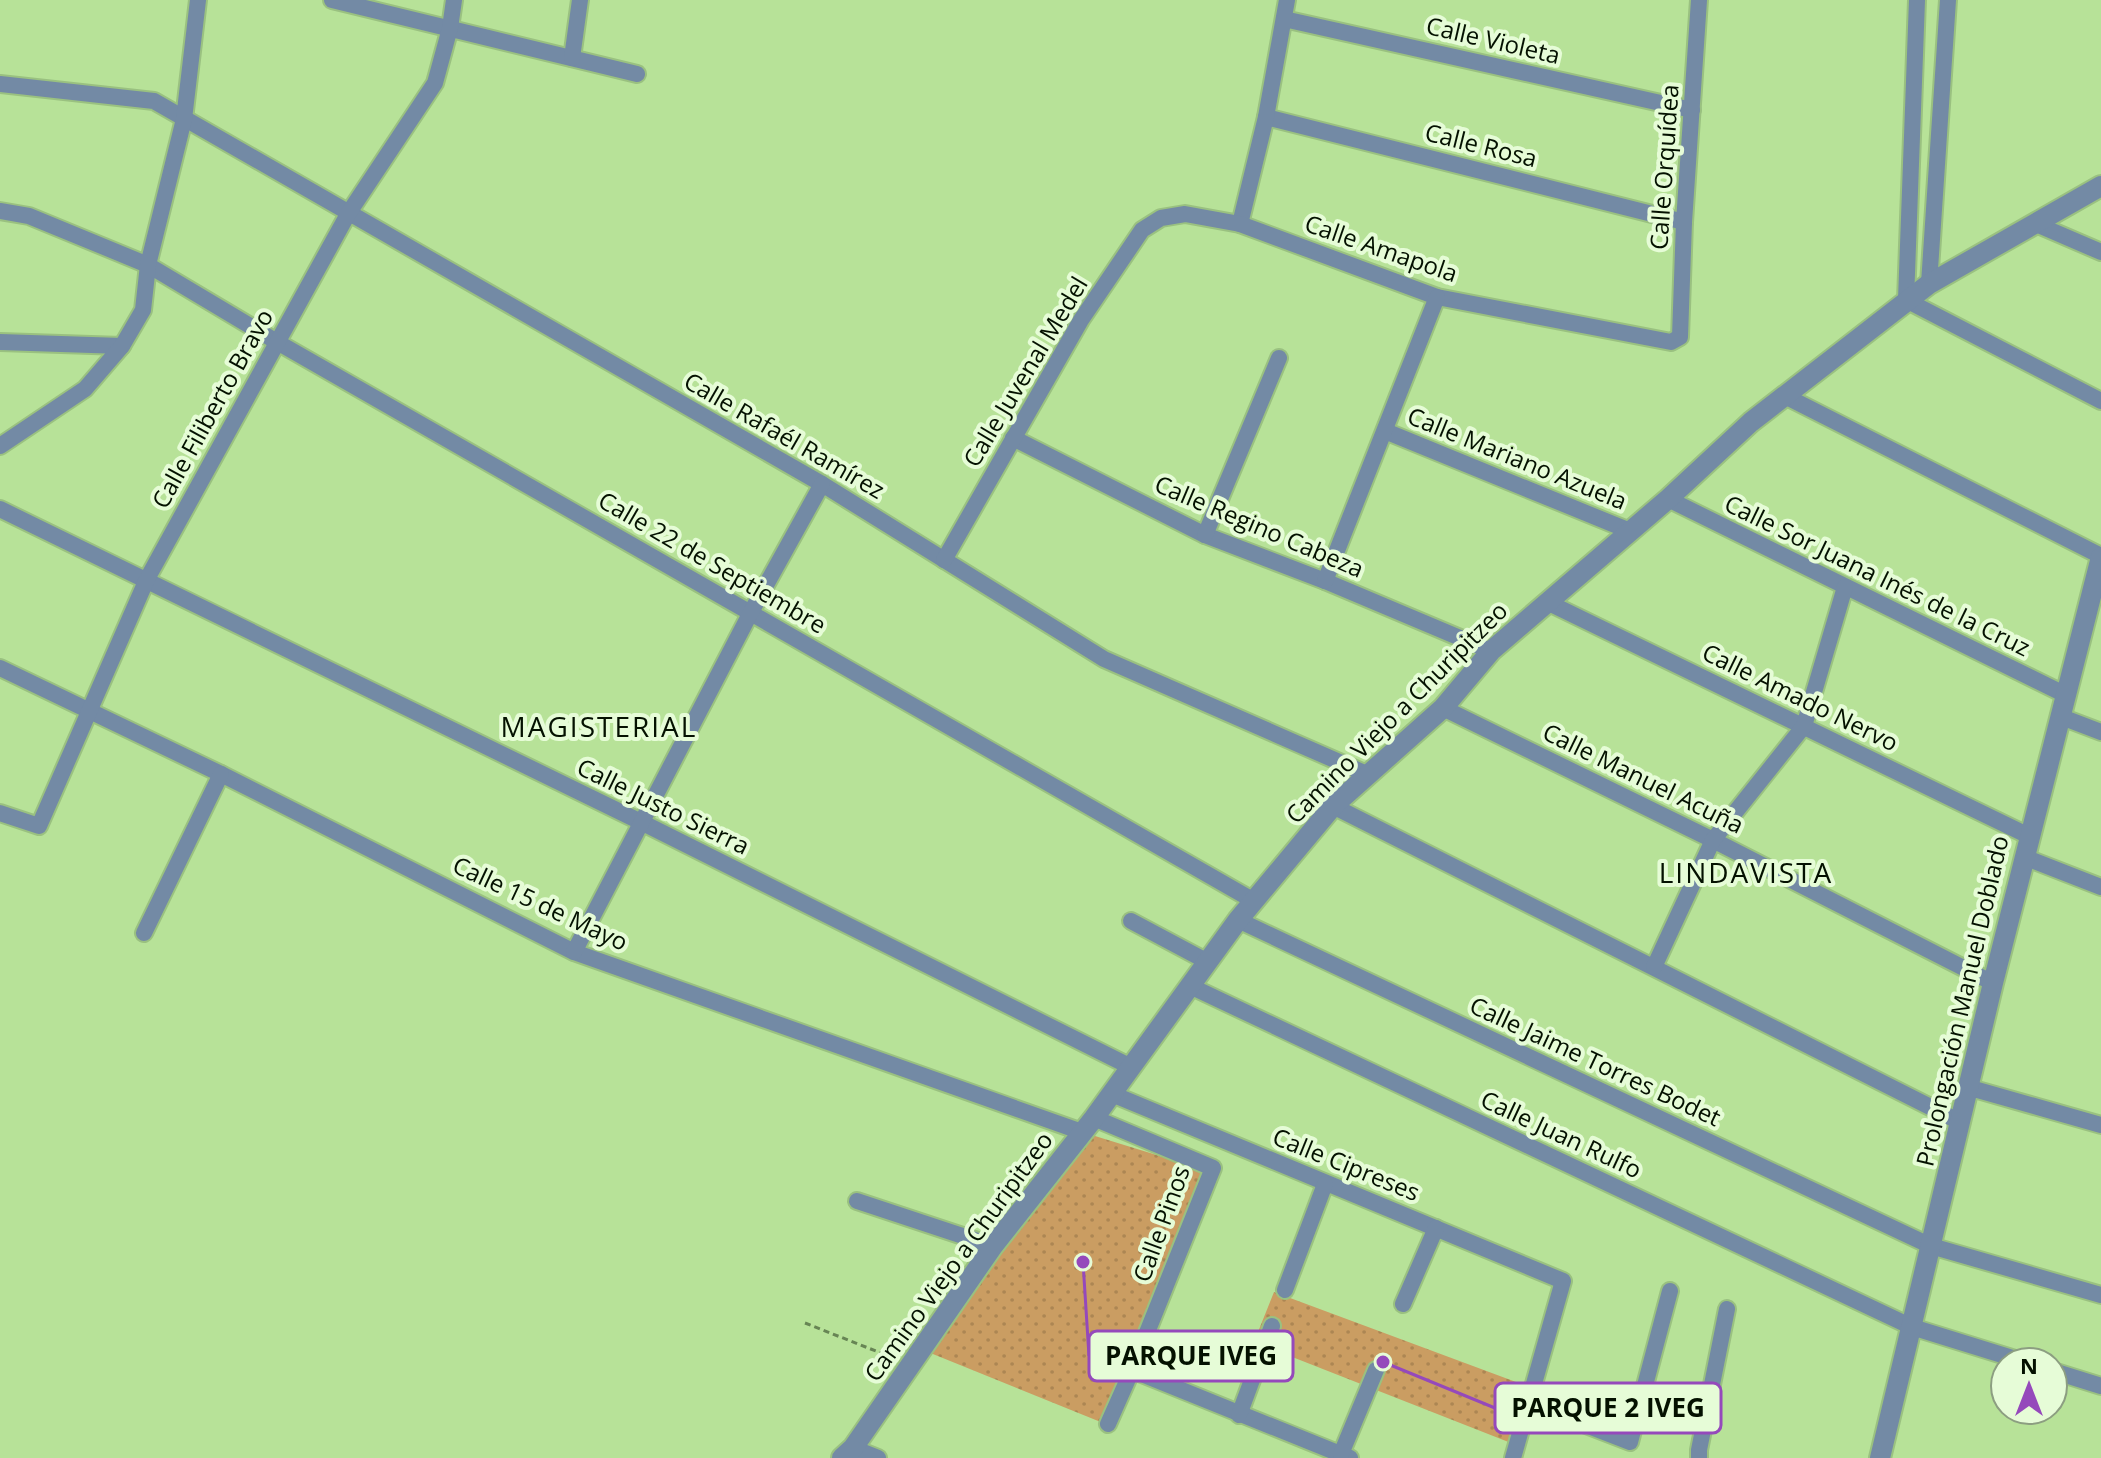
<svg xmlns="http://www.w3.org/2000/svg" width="2101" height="1458" font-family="'Open Sans',sans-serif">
  <defs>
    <pattern id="green-dots" width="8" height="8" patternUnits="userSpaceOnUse" patternTransform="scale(2)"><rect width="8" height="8" fill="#ca9d62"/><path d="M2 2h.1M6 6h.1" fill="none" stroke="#ac8653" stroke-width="1.8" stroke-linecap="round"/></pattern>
  </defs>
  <rect width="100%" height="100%" fill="#b7e298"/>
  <!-- green -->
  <g fill="url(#green-dots)">
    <polygon points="1082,1132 1215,1173 1113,1427 923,1350"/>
    <polygon points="1274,1292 1516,1382 1511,1443 1254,1342"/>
  </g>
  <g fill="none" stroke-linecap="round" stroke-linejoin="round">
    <!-- minor casing -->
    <g stroke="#9ac180" stroke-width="20">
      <g id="minor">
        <polyline points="332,0 637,74"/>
        <polyline points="1917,0 1906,300 2101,401"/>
        <polyline points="1284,19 1692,110"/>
        <polyline points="572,58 580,0"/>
        <polyline points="0,84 154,101 822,484 1104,659 1369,775"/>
        <polyline points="1266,117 1684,222"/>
        <polyline points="0,211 29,216 148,265 277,342 1254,901"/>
        <polyline points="1240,224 1266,117 1287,0"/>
        <polyline points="2036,224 2101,252"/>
        <polyline points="1929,284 1948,0"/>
        <polyline points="0,342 122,346"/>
        <polyline points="1783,395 2101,556"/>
        <polyline points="1385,431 1630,531"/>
        <polyline points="1013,438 1205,535 1325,581 1491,651"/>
        <polyline points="0,446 85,389 122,346 143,310 148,265 184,119 198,0"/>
        <polyline points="1668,499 2066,695"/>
        <polyline points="0,509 643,823 1131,1067"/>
        <polyline points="1205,535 1279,358"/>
        <polyline points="944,560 1081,320 1142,230 1161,218 1185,214 1240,224 1437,297 1671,342 1680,337 1684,222 1699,0"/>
        <polyline points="1325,581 1437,297"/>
        <polyline points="1549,603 2029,836"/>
        <polyline points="0,668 221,774 574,952 1082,1132"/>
        <polyline points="1443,708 1713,840 1993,983"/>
        <polyline points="2059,716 2101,732"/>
        <polyline points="1333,806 1960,1122"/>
        <polyline points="0,813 39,826 147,579 348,214 435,83 450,28 454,0"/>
        <polyline points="2024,857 2101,887"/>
        <polyline points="1238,920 1931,1246 2101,1295"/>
        <polyline points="1131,921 1208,962"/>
        <polyline points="144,933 221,774"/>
        <polyline points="574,952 751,612 822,484"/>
        <polyline points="1654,967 1713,840 1804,726 1845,587"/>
        <polyline points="1190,986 1912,1327 2025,1362"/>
        <polyline points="1967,1087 2101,1125"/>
        <polyline points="1112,1094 1563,1281 1513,1458"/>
        <polyline points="1094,1118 1213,1168 1132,1370 1108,1424"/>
        <polyline points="857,1201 993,1246"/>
        <polyline points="1285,1290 1325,1184"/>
        <polyline points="1403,1304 1436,1228"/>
        <polyline points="1132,1370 1350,1458"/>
        <polyline points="2053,1371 2101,1386"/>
        <polyline points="1529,1403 1630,1442 1670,1291"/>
        <polyline points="1239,1415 1272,1326"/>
        <polyline points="853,1448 878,1458"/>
        <polyline points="1341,1454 1376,1370"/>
        <polyline points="1699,1458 1699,1450 1727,1309"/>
      </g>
    </g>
    <!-- tertiary casing -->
    <g stroke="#9ac180" stroke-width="24">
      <g id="tertiary">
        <polyline points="842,1458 853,1448 993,1246 1094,1118 1238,920 1333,806 1443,708 1491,651 1668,499 1751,422 1929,284 2101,186"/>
        <polyline points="1880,1458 1993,983 2101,557"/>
      </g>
    </g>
    <!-- path -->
    <polyline stroke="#678554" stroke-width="3" stroke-dasharray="6 4" stroke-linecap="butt" points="805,1323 891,1357"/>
    <!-- minor -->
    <use href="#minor" stroke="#738aa5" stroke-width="16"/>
    <!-- tertiary -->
    <use href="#tertiary" stroke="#738aa5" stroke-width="20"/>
  </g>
  <g text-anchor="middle" stroke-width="8" stroke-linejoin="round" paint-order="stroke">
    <!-- street labels -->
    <g font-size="24" fill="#041100" stroke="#e6fcd7">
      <text transform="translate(1493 41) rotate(13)" y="8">Calle Violeta</text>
      <text transform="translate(1481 146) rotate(14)" y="8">Calle Rosa</text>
      <text transform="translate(1665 167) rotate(-86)" y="8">Calle Orquídea</text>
      <text transform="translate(1381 249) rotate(19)" y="8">Calle Amapola</text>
      <text transform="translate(1026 372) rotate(-59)" y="8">Calle Juvenal Medel</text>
      <text transform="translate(213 409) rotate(-61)" y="8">Calle Filiberto Bravo</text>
      <text transform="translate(784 436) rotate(30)" y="8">Calle Rafaél Ramírez</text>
      <text transform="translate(1517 459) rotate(22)" y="8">Calle Mariano Azuela</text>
      <text transform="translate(1259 527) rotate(23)" y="8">Calle Regino Cabeza</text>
      <text transform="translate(712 563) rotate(30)" y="8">Calle 22 de Septiembre</text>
      <text transform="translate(1877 576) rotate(26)" y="8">Calle Sor Juana Inés de la Cruz</text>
      <text transform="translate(1800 698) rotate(26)" y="8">Calle Amado Nervo</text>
      <text transform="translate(1397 713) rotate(-45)" y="8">Camino Viejo a Churipitzeo</text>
      <text transform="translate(1643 779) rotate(26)" y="8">Calle Manuel Acuña</text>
      <text transform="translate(663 807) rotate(26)" y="8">Calle Justo Sierra</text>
      <text transform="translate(540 904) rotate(25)" y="8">Calle 15 de Mayo</text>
      <text transform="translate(1963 1001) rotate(-77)" y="8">Prolongación Manuel Doblado</text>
      <text transform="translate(1595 1062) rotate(25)" y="8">Calle Jaime Torres Bodet</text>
      <text transform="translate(1561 1135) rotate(25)" y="8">Calle Juan Rulfo</text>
      <text transform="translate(1346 1165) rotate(22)" y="8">Calle Cipreses</text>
      <text transform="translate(1162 1224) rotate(-70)" y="8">Calle Pinos</text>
      <text transform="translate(959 1257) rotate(-54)" y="8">Camino Viejo a Churipitzeo</text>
    </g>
    <!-- quarter labels -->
    <g font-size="28" letter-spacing="2" fill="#041100" stroke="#e6fcd7">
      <text x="599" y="737">MAGISTERIAL</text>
      <text x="1746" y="883">LINDAVISTA</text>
    </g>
  </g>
  <!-- callouts -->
  <path fill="none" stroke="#9549bb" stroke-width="3" d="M1083 1262L1089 1356M1383 1362L1495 1408"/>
  <g fill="#9549bb" stroke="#e6fcd7" stroke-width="3">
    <circle cx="1083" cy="1262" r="8"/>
    <circle cx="1383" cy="1362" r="8"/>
  </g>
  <g fill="#e6fcd7" stroke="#9549bb" stroke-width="3">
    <rect x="1089" y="1331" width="204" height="50" rx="8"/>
    <rect x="1495" y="1383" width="226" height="50" rx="8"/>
  </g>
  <g font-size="26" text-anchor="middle" font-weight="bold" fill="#041100">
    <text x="1191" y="1365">PARQUE IVEG</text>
    <text x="1608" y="1417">PARQUE 2 IVEG</text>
  </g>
  <!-- north arrow -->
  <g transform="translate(2029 1386)"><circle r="38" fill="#e6fcd7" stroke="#8c9e81" stroke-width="2"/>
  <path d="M0-6L14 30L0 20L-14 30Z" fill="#9549bb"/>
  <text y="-12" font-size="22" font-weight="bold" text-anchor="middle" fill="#041100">N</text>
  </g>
</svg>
